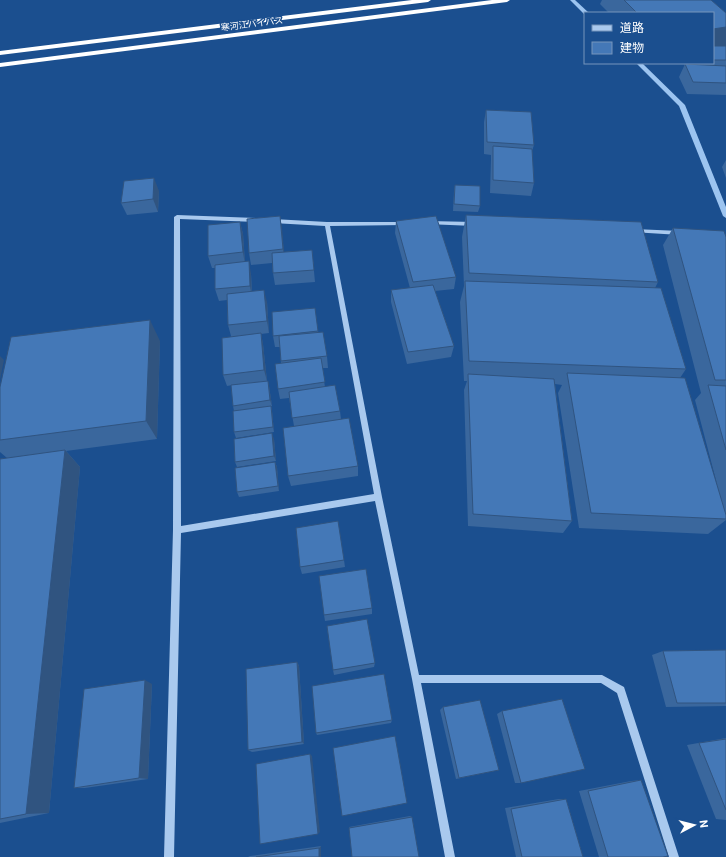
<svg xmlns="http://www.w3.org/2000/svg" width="726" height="857" font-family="Roboto,'Noto Sans JP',sans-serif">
  <rect width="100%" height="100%" fill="#1b4f8f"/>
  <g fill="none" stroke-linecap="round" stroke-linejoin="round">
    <!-- stream -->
    <g fill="#9cc4f0" fill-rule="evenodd">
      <polygon points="570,0 575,0 589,13 584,14"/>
      <polygon points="636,63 642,63 685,105 726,207 726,218 723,216 679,106"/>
    </g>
    <!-- minor -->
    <g fill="#a9c9ee" fill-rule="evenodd">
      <polygon points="177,215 256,218 259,220 256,222 180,219 181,526 374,494 325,226 273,223 270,221 273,219 327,222 406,222 406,224 404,225 330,226 382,497 419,675 602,675 624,687 679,857 669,857 617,693 601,683 421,683 455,857 445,857 412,679 375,501 181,533 174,857 164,857 173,530 174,217"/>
      <polygon points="428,221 474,222 477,224 474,226 426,224 426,222"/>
      <polygon points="634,229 680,231 683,233 680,235 632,232 631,231"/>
    </g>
    <!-- highway -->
    <g fill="#fff" fill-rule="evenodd">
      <polygon points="412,0 431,0 428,2 0,55 0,51"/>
      <polygon points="492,0 510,0 507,2 0,67 0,63"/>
    </g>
  </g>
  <!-- wall -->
  <g fill="#3a679d">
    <polygon points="602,0 711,0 726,13 726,95 687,94 679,77 685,64 698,65 697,63 713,63 713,13 609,13 600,4"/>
    <polygon points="486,110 534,145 532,151 534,183 531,196 490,193 491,159 491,155 484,154 484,122"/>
    <polygon points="726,160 726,178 722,167"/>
    <polygon points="455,185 480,206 478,212 453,211 454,191"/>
    <polygon points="159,191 158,212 127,215 121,203"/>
    <polygon points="466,215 658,282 655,288 686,369 680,378 717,484 695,400 701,393 663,245 673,228 726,237 726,520 708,534 579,528 558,393 562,385 555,384 572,521 563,533 468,526 464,390 467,381 464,381 460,302 464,286 462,237"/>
    <polygon points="280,216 284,252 312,250 315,282 275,285 273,273 272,263 251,265 249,253"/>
    <polygon points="396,221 456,277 454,289 435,291 454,346 451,357 407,364 391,302 391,290 410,288 395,233"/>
    <polygon points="240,222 243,234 245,262 251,274 252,291 267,302 269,333 261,334 263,344 267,381 269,386 272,406 271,406 272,411 274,432 236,438 234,432 234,411 233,406 238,384 227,386 223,375 231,336 228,325 227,300 219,301 215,289 215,268 212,268 208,256"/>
    <polygon points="318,331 327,356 328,368 322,368 325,387 340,411 341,419 358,466 358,476 291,486 288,476 294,426 289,398 280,399 278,389 281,363 280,347 275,347 273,336"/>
    <polygon points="160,341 157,439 66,451 80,467 49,813 0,823 0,459 7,458 0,452 0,387"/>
    <polygon points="274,439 276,461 237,467 235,462"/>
    <polygon points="275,462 277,467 279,491 239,497 237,492"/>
    <polygon points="344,560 345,567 302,574 300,567"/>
    <polygon points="372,608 372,614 325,621 324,615"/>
    <polygon points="726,650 726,706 666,707 652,655 663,651"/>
    <polygon points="297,662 299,666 304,744 252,752 248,750"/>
    <polygon points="375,663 374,667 334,675 333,670"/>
    <polygon points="152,684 148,779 85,788 74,788"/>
    <polygon points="443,707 499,770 456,779 440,710"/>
    <polygon points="502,711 521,783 515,783 497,714"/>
    <polygon points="392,720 391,723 317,735 316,733"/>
    <polygon points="726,738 726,820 716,819 687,745"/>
    <polygon points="641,780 663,857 599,857 579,791 631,781"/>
    <polygon points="559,799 566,799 583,857 516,857 505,808"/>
    <polygon points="410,816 412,817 349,828 349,827"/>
    <polygon points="321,846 321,857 248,857 250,856"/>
  </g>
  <!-- shaded-wall -->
  <g fill="#305480">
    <polygon points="726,27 726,48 713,49 713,29"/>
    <polygon points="154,178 159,191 158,212 153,199"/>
    <polygon points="280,216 282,228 285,262 283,249"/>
    <polygon points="240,222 243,234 245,265 243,252"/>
    <polygon points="249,261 251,274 252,298 250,286"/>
    <polygon points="264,290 267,302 269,333 267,321"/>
    <polygon points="150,320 160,341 157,439 146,421"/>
    <polygon points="261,333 263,344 267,381 264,370"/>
    <polygon points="0,356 4,360 0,380"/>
    <polygon points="268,381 269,386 272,406 270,400"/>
    <polygon points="271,406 272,411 274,432 273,427"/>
    <polygon points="272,433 274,439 276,461 274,456"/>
    <polygon points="65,450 80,467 49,813 26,814"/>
    <polygon points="275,462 277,467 279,491 278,486"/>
    <polygon points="297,662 299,666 304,744 302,742"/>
    <polygon points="145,680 152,684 148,779 139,778"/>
    <polygon points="310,754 312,756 320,832 318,834"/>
    <polygon points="321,846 321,857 319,857 319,848"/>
  </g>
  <!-- building -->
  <g fill="#4478b7" stroke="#305480">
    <polygon points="624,0 711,0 726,13 726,27 713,29 713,13 637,13"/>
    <rect x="713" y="46" width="13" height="14"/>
    <polygon points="685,64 726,66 726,83 693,82"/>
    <polygon points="486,110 531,112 534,145 487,142"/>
    <polygon points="493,146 532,149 534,183 493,180"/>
    <polygon points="154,178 153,199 121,203 124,181"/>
    <polygon points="455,185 480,186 480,206 454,204"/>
    <polygon points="466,215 641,222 658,282 469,273"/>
    <polygon points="280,216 283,249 249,253 247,219"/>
    <polygon points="436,216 456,277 413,282 396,221"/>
    <polygon points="240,222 243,252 208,256 208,225"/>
    <polygon points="673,228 724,231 726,237 726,380 715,380"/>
    <polygon points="312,250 314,270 273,273 272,253"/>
    <polygon points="249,261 250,286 215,289 215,265"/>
    <polygon points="465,281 661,288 686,369 469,361"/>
    <polygon points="433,285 454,346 408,352 391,290"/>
    <polygon points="264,290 267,321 228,325 227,294"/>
    <polygon points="315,308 318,331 273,336 272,312"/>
    <polygon points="150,320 146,421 0,440 0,387 11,337"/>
    <polygon points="323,332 327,356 281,361 279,336"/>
    <polygon points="261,333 264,370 223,375 222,338"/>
    <polygon points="321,358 325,382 278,389 275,364"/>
    <polygon points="567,373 685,378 726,515 726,519 591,513"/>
    <polygon points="468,374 554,379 572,521 473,514"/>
    <polygon points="268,381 270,400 233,406 231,385"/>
    <polygon points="335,385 340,411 292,418 289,392"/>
    <polygon points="708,385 726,386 726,450"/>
    <polygon points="271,406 273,427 234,432 233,411"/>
    <polygon points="349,418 358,466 288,476 283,428"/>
    <polygon points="272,433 274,456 235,462 234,439"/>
    <polygon points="65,450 26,814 0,819 0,459"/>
    <polygon points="275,462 278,486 237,492 235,468"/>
    <polygon points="338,521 344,560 300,567 296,528"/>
    <polygon points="366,569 372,608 324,615 319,576"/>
    <polygon points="367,619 375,663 333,670 327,626"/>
    <polygon points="726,650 726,703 677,703 663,651"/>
    <polygon points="297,662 302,742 248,750 246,669"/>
    <polygon points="384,674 392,720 316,733 312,686"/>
    <polygon points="145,680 139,778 74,788 84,689"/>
    <polygon points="562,699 585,769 521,783 502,711"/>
    <polygon points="480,700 499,770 459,778 443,707"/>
    <polygon points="395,736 407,803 342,816 333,748"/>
    <polygon points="726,739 726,810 699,743"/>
    <polygon points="310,754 318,834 260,844 256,764"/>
    <polygon points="641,780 668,856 663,857 608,857 588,791"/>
    <polygon points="566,799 583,857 522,857 511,809"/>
    <polygon points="412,817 419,857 352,857 349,828"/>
    <polygon points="319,848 319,857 256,857"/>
  </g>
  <g text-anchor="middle" stroke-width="3" stroke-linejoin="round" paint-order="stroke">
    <!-- far-street labels -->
    <g font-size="9" fill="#fff" stroke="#1b4f8f">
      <text transform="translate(252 24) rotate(-7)" y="3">寒河江バイパス</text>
    </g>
  </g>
  <!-- legend -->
  <rect x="584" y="12" width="130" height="52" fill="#1b4f8f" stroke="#7695bc"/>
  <rect x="592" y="25" width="20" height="6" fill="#a9c9ee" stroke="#7695bc"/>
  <text x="620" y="32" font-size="12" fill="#ffffff">道路</text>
  <rect x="592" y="42" width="20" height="12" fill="#4478b7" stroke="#7695bc"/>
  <text x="620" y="52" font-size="12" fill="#ffffff">建物</text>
  <!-- north arrow -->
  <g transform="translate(694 825) rotate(83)" stroke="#1b4f8f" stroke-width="3" paint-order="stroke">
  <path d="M0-3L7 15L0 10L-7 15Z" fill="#ffffff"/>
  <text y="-6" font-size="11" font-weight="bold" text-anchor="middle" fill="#ffffff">N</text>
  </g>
</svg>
